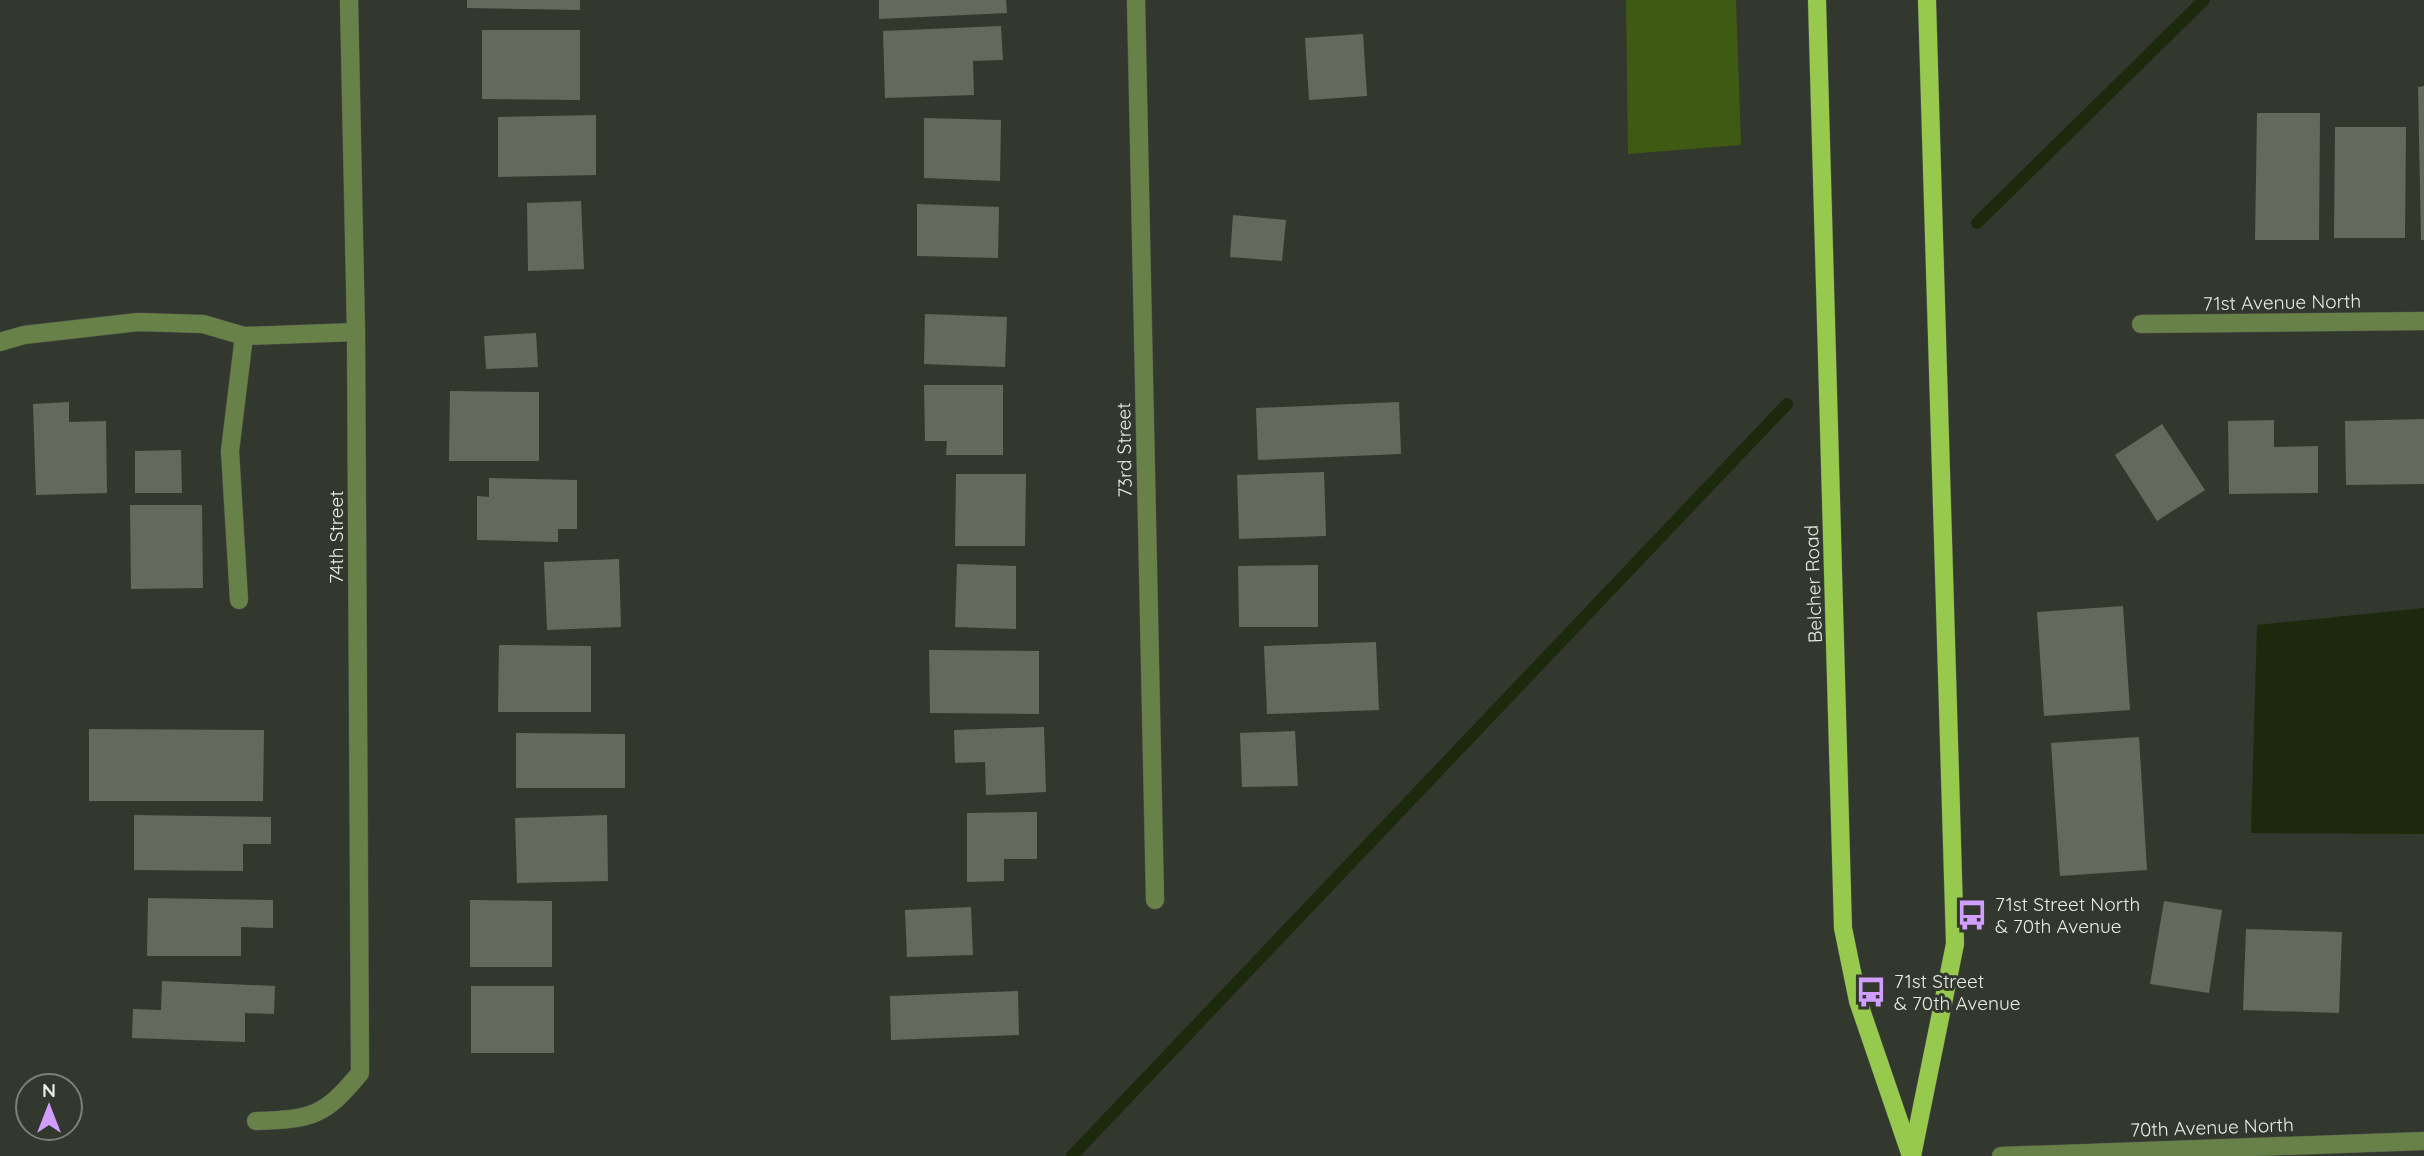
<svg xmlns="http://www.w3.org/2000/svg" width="2424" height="1156" font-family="Quicksand,sans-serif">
  <rect width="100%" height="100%" fill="#33382e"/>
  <!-- green -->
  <polygon fill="#3f5a13" points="1626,0 1736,0 1741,145 1628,154"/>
  <!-- water -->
  <polygon fill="#1d290c" points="2424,608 2424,834 2251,833 2257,625"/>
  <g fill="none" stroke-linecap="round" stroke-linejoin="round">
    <!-- stream -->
    <g stroke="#1d290c" stroke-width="12">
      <polyline points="1977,223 2204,0"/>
      <polyline points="1072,1156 1787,404"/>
    </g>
  </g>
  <!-- building -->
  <g fill="#64695e">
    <polygon points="467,0 580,0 580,10 467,8"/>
    <polygon points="879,0 1006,0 1007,13 879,19"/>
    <polygon points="1001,26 1003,60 973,61 974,95 885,98 883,31"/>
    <polygon points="482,30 580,30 580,100 482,99"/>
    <polygon points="1363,34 1367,96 1309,100 1305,38"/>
    <polygon points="2424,86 2424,240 2421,240 2418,87"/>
    <polygon points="2257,113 2320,113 2319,240 2255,240"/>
    <polygon points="596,115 596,175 498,177 498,117"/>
    <polygon points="924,118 1001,120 1000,181 924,178"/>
    <polygon points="2335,127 2406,127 2405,238 2334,238"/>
    <polygon points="581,201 584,269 528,271 527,203"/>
    <polygon points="917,204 999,207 998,258 917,256"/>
    <polygon points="1233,215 1286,220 1282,261 1230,257"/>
    <polygon points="925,314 1007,317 1005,367 924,364"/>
    <polygon points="536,333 538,367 486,369 484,336"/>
    <polygon points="924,385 1003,385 1003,455 946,455 947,441 925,441"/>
    <polygon points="450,391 539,392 539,461 449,461"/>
    <polygon points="69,402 69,422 106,421 107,493 36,495 33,404"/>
    <polygon points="1399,402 1401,454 1258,460 1256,408"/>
    <polygon points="2424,419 2424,484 2346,485 2345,421"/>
    <polygon points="2274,420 2274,447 2318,446 2318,493 2229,494 2228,421"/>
    <polygon points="2162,424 2205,490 2157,521 2115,455"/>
    <polygon points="181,450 182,493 135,493 135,451"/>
    <polygon points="1324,472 1326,536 1239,539 1237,475"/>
    <polygon points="956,474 1026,474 1025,546 955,546"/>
    <polygon points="489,478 577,480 577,529 558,529 558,542 477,540 477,496 489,497"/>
    <polygon points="130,505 202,505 203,588 131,589"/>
    <polygon points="619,559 621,627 547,630 544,562"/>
    <polygon points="957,564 1016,566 1016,629 955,627"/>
    <polygon points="1318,565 1318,627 1239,627 1238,566"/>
    <polygon points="2123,606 2130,710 2044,716 2037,612"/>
    <polygon points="1376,642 1379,710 1267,714 1264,646"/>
    <polygon points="499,645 591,646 591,712 498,712"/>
    <polygon points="929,650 1039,651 1039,714 930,713"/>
    <polygon points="1044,727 1046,792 986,795 985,762 955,763 954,730"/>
    <polygon points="89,729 264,730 263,801 89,801"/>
    <polygon points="1295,731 1298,786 1242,787 1240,733"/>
    <polygon points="516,733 625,734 625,788 516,788"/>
    <polygon points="2139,737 2147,870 2060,876 2051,743"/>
    <polygon points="1037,812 1037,859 1004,859 1004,881 967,882 967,813"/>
    <polygon points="134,815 271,817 271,844 243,844 243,871 134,870"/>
    <polygon points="607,815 608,881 517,883 515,818"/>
    <polygon points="148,898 273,900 273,928 241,927 241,956 147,956"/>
    <polygon points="470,900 552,901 552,967 470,967"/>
    <polygon points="2164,901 2222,910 2209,993 2150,984"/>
    <polygon points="971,907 973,955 907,957 905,910"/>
    <polygon points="2246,929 2342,932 2339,1013 2243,1010"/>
    <polygon points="162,981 275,986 274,1014 245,1013 245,1042 132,1038 133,1009 161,1010"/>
    <rect x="471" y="986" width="83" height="67"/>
    <polygon points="1018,991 1019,1035 891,1040 890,996"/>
  </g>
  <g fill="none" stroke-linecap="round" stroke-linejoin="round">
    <!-- minor casing -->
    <g stroke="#50554b" stroke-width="19">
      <g id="minor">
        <polyline points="1136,0 1155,900"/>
        <polyline points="2141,324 2424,321"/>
        <polyline points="0,342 24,335 138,322 203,324 244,336"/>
        <polyline points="239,600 230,451 244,336 356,332"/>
        <path d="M256 1121C312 1119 324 1117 360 1073L356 332 349 0"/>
        <polyline points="2001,1156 2424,1141"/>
      </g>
    </g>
    <!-- major casing -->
    <g stroke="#50554b" stroke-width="19">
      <g id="major">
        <polyline points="1817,0 1843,928 1858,1001 1911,1156"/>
        <polyline points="1912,1156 1955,944 1927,0"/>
      </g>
    </g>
    <!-- minor -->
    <use href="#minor" stroke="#688149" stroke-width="18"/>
    <!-- major -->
    <use href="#major" stroke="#98c94f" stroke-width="18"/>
  </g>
  <!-- icons -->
  <defs>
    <g id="bus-bare" transform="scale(2.415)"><path d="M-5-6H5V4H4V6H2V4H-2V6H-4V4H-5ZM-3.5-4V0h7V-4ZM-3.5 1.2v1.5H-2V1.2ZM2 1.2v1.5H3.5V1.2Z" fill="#d19dfe" stroke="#33382e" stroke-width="2.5" paint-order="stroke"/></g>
  </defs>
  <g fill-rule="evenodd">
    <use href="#bus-bare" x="1972" y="915"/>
    <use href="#bus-bare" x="1871" y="992"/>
  </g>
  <g text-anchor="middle" stroke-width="6" stroke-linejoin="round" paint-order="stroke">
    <!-- street labels -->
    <g font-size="19" fill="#eaede6" stroke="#33382e">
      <text transform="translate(2282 302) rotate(-1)" y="7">71st Avenue North</text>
      <text transform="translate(1124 450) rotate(-91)" y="7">73rd Street</text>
      <text transform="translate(336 537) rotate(-90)" y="7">74th Street</text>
      <text transform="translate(1813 584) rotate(-92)" y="7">Belcher Road</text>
      <text transform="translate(2212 1127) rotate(-2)" y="7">70th Avenue North</text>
    </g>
    <!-- poi labels -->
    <g font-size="19" fill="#eaede6" stroke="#33382e" text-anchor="start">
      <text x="1995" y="911">71st Street North<tspan x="1995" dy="22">&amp; 70th Avenue</tspan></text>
      <text x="1894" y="988">71st Street<tspan x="1894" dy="22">&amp; 70th Avenue</tspan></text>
    </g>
  </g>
  <!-- north arrow -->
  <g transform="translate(49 1107)"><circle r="33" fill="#33382e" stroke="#7c8078" stroke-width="2"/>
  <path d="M0-5L12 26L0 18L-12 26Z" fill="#d19dfe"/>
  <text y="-10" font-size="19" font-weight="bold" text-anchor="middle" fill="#eaede6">N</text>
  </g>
</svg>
